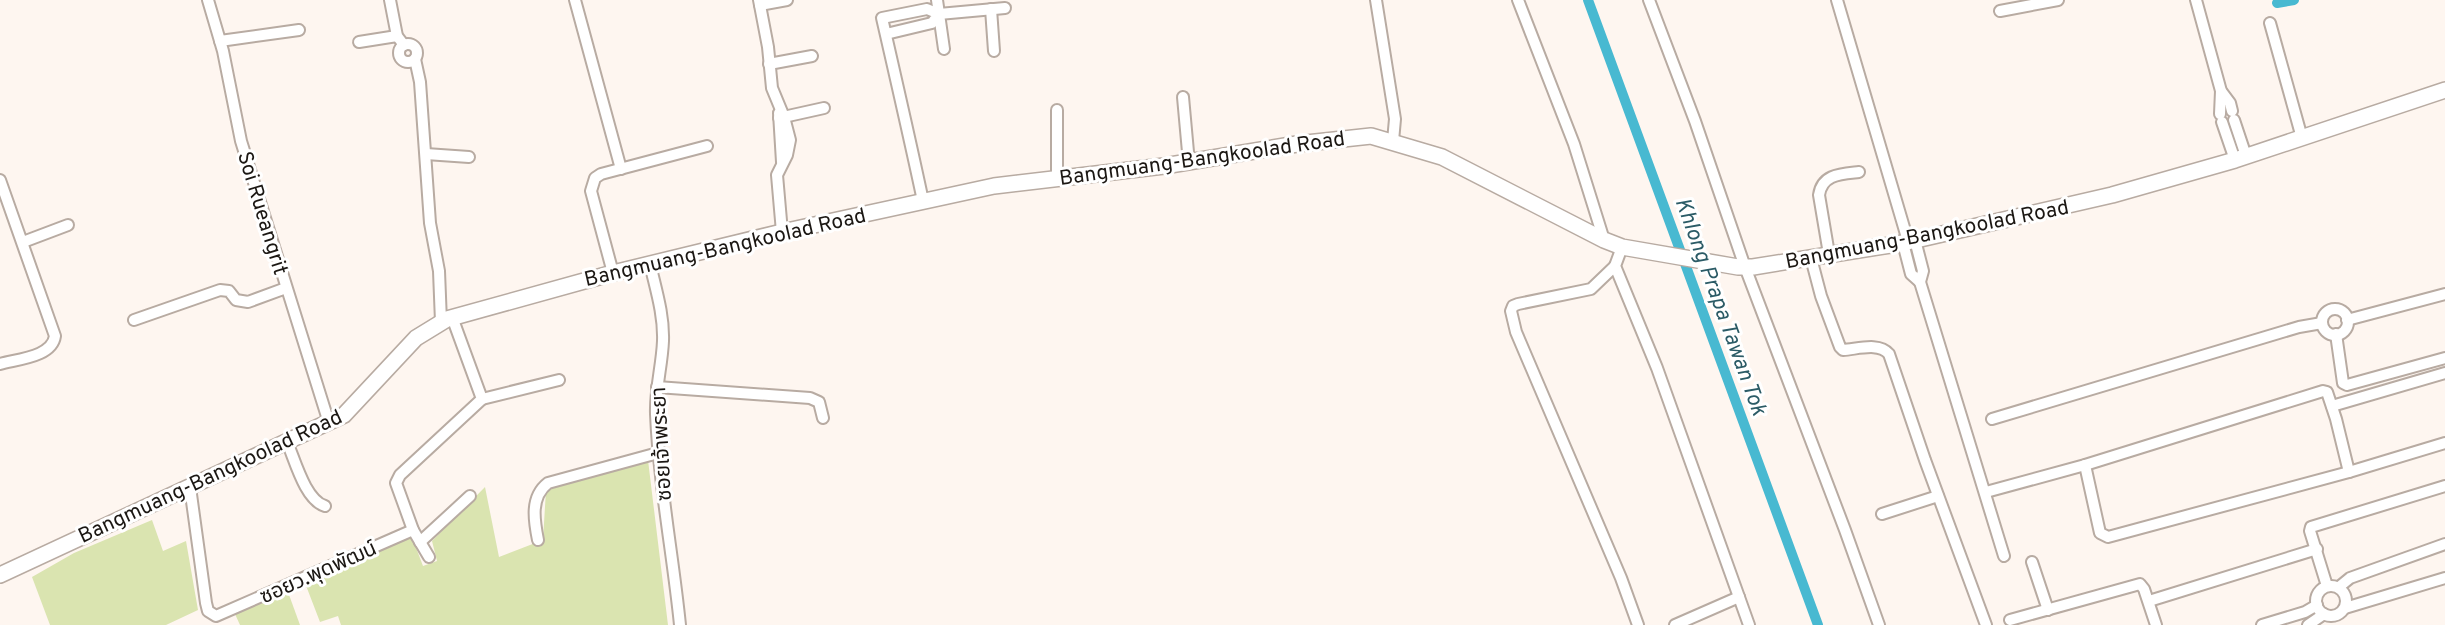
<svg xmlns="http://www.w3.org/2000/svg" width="2445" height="625" font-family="Overpass,'Noto Sans Thai',sans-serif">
  <rect width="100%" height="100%" fill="#fef6f0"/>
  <!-- green -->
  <g fill="#dae4b0">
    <polygon points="648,460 668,625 341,625 338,616 320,622 305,583 412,537 423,566 437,561 432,541 485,487 499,557 543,540 546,490"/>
    <polygon points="152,520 163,551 186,541 198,610 166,625 50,625 32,577 74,553"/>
    <polygon points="288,592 300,625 240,625 235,614"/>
  </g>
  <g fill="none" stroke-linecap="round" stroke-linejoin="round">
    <!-- canal -->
    <g stroke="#48b9d1" stroke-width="10">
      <polyline points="1588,0 1818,625"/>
      <polyline points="2277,3 2294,0"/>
    </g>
    <!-- street casing -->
    <g stroke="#b8aba2" stroke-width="14">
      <g id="street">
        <polyline points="208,0 223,51 241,141 329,423"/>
        <polyline points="390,0 397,36 404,45"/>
        <polyline points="575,0 621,169"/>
        <polyline points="759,0 768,47 772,88 784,117 790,140 787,155 777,175 782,232"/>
        <polyline points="937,0 944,49"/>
        <polyline points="1376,0 1395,119 1393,141"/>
        <polyline points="1518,0 1574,144 1604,240"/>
        <polyline points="1649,0 1695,121 1745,267 1845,530 1879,625"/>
        <polyline points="1837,0 1908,241"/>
        <polyline points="2196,0 2221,91 2230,103 2232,111"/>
        <polyline points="760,5 787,0"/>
        <polyline points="991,9 994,51"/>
        <polyline points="2000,11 2058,0"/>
        <polyline points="939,14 1005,8"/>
        <polyline points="2270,23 2302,138"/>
        <path d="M886 34 932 23 939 14 927 9 882 18C896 79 910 140 923 201"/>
        <polyline points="220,41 299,30"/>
        <polyline points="359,42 397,36"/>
        <circle cx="408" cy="53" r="9"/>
        <polyline points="415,59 420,82 430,223 439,271 441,322"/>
        <polyline points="769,64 812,56"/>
        <polyline points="1183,97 1189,163"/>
        <polyline points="779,113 782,162"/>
        <polyline points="2220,114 2221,91"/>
        <polyline points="779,118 824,108"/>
        <polyline points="2234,120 2246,156"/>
        <polyline points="2222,122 2235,160"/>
        <polyline points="426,154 469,157"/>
        <polyline points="1057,178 1057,110"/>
        <path d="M0 180 55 336C52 357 18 359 0 364"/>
        <polyline points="1915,240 1923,271 1920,282 2004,556"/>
        <polyline points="23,242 68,225"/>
        <polyline points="1903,243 1911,274 1920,282"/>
        <polyline points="1622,247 1615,266 1657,368 1749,625"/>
        <path d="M1829 254 1819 195C1822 174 1841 174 1859 172"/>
        <path d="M1811 258 1821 296 1840 347 1843 350C1858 349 1879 342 1889 354L1925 460 1986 625"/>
        <path d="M650 264C656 290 664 315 663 341 662 366 655 389 656 414 659 485 673 555 680 625"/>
        <polyline points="1615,266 1591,289 1518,304 1513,306 1511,311 1516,332 1621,578 1638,625"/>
        <polyline points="613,273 591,191 595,178 601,174 707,146"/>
        <circle cx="2335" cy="322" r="13"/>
        <polyline points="134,320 220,290 229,291 236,300 248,302 286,288"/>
        <polyline points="2347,320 2445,294"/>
        <polyline points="2336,334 2343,383 2347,385 2445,358"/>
        <polyline points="657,387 810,398 819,402 823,418"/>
        <polyline points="482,399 559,380"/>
        <polyline points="2332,406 2445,373"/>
        <polyline points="1992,419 2299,327 2322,323"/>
        <path d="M287 442C295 460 305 500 325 506"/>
        <polyline points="2085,465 2100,533 2108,537 2349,472 2445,443"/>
        <polyline points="190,487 206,603 208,611 216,616 413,530"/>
        <polyline points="1986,492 2085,465 2323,391 2327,392 2336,419 2349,472"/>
        <polyline points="1882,514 1938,496"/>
        <path d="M538 540C534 520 530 497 548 483L658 453"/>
        <polyline points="420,542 470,496"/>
        <polyline points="429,557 413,530 396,483 400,475 482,399 452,317"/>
        <polyline points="2032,562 2048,610"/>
        <polyline points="2327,586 2310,531 2311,527 2445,486"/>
        <circle cx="2331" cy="601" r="15"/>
        <polyline points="2339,587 2350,578 2445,544"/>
        <polyline points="2149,601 2317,549"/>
        <polyline points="2345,608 2445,578"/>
        <polyline points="2010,620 2140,584 2144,589 2156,625"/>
        <polyline points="1675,625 1739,597"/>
        <polyline points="2262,625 2305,612 2317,605"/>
        <polyline points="2308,625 2324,614"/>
      </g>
    </g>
    <!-- secondary casing -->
    <g stroke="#b8aba2" stroke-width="18">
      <polyline id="secondary" points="0,575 344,415 416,338 447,319 613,273 782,232 994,186 1164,166 1297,144 1371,136 1442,157 1604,240 1622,247 1738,267 1753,267 1903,243 2112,195 2235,160 2445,90"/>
    </g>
    <!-- street -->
    <use href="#street" stroke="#fff" stroke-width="10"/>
    <!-- secondary -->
    <use href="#secondary" stroke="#fff" stroke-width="15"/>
  </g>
  <g text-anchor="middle" stroke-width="6" stroke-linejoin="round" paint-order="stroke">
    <!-- street labels -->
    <g font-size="21" fill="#1b1713" stroke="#fff">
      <text transform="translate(1202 158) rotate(-8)" y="7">Bangmuang-Bangkoolad Road</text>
      <text transform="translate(263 213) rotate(73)" y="7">Soi Rueangrit</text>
      <text transform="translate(1927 234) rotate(-11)" y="7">Bangmuang-Bangkoolad Road</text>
      <text transform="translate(725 247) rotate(-13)" y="7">Bangmuang-Bangkoolad Road</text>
      <text transform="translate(661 444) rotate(-93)" y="7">ซอยเจ้าพระยา</text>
      <text transform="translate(210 476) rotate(-25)" y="7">Bangmuang-Bangkoolad Road</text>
      <text transform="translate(318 572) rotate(-24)" y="7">ซอยว.พุดพัฒน์</text>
    </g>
    <!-- water labels -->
    <g font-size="22" font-style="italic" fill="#2b5b66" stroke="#fff">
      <text transform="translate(1722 306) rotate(70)" y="8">Khlong Prapa Tawan Tok</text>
    </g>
  </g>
</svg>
